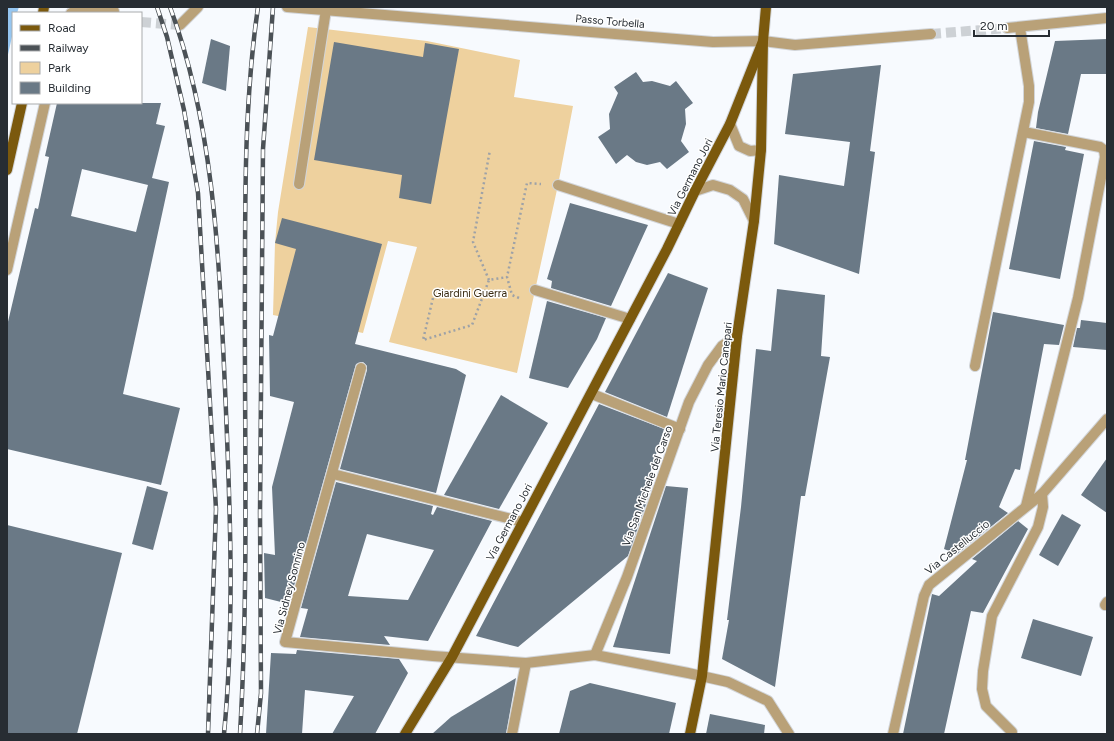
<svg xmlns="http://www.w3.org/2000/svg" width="1114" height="741" font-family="Figtree,sans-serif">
  <rect width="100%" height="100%" fill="#f7fafe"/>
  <!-- green -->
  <polygon fill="#eed19e" points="308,27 427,41 520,60 514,97 573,106 558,185 517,373 389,342 417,247 388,241 363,333 273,315 275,243 278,212"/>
  <!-- water -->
  <polygon fill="#95c6f1" points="7,7 19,7 17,13 13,13 13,32 7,59"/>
  <!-- building -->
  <g fill="#6a7986" fill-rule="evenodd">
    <polygon points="211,39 230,46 226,91 202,83"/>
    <polygon points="1107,39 1107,74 1081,74 1068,134 1036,128 1038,112 1055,41"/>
    <polygon points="334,42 423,57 425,43 459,49 431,204 399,198 402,175 314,160"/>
    <polygon points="881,65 870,151 875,152 859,274 774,244 779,175 844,186 850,142 785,134 793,74"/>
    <polygon points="636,72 643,82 652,81 670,86 676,81 693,103 685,109 686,124 681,141 689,152 667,169 660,162 647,165 636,162 627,155 616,164 598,137 610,129 609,114 618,93 614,87"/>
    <path d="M57 103H161L156 124 165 126 152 178 169 182 123 394 180 408 161 485 7 449V326L35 208 38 209 49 157 45 156ZM82 169 148 185 136 232 71 216Z"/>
    <polygon points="1034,141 1066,147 1065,150 1084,154 1060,279 1009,269"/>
    <polygon points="570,203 648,225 611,306 551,288 552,281 547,279"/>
    <polygon points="282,218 382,244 355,344 456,369 466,375 436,493 340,469 367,370 367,366 363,362 356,364 289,604 265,598 264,553 275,555 272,487 294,402 270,396 269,335 273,336 296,249 275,243"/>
    <polygon points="668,273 708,288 667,417 605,392"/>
    <polygon points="777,289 825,295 821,356 830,357 805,496 801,496 775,687 722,659 729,620 727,620 741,507 756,349 771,351"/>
    <polygon points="547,301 606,318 597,339 568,388 529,378"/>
    <polygon points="993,312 1064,325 1059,345 1044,344 1020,470 1015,469 999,507 1008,513 957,554 944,549 967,460 965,460"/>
    <polygon points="1081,320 1107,323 1107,350 1073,347 1077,328 1080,328"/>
    <polygon points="501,395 548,423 499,509 444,495"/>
    <polygon points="599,404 664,429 647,483 653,484 628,556 518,647 476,636"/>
    <polygon points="1107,458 1107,513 1081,495"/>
    <path d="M336 482 433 506 431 514 433 515 437 507 492 521 428 641 384 636 390 645 300 637 308 609 301 608ZM367 534 434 550 408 600 348 596Z"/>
    <polygon points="147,486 168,492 153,550 132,544"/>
    <polygon points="666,486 688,488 670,654 613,647"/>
    <polygon points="1062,514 1081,525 1058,566 1039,555"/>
    <polygon points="1018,521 1028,529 983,613 971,611 944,734 903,734 932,594 939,596 977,561 972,559"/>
    <polygon points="7,525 122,553 77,734 7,734"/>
    <polygon points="1033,619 1093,637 1081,676 1021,658"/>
    <polygon points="297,650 399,659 408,673 375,734 332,734 354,696 305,690 302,734 266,734 271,653 296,654"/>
    <polygon points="516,678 506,734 432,734 451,717"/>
    <polygon points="590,683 676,703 669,734 559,734 570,691"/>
    <polygon points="710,714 765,725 764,734 706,734"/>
  </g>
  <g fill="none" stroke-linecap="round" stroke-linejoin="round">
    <!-- minor-tunnel -->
    <g stroke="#cdd1d5" stroke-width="10" stroke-dasharray="10 5" stroke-linecap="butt">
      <polyline points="141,22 180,25"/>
      <polyline points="931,34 1007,28"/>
    </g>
    <!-- minor casing -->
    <g stroke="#d2d5d9" stroke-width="12">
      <g id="minor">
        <polyline points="287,7 713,42 763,41 795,45 931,34"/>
        <polyline points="71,13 81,10 114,11"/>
        <polyline points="180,25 198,7"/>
        <polyline points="1007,28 1107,18"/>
        <polyline points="730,124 739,146 750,151 761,150"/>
        <polyline points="1024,132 1100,147 1104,150 1105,157 1078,298 1026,506"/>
        <polyline points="299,184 326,10"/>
        <polyline points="558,185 679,224"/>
        <polyline points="695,191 713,185 730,190 743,199 754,221"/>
        <polyline points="7,270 45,103"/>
        <polyline points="535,290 630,319"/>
        <polyline points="975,366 1029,102 1029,86 1020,28"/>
        <polyline points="361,368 285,642 433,656 526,663 595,655 688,673 728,682 768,701 789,734"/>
        <polyline points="592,394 680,429"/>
        <polyline points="333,474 523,522"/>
        <polyline points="1105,605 1107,602"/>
        <polyline points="595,655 627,577 689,402 708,365 722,346 737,336"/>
        <polyline points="1012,732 986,706 982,689 983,671 992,616 1038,527 1043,507 1042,494"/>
        <polyline points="512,734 526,663"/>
        <polyline points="893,734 924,596 929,585 1042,494 1107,419"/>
      </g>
    </g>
    <!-- major casing -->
    <g stroke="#d2d5d9" stroke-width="12">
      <g id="major">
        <polyline points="43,13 44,7"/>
        <polyline points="7,170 22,103"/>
        <polyline points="405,734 452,657 667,249 695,191 730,124 763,41"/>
        <polyline points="690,734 702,676 737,336 754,221 761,150 763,41 766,7"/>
      </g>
    </g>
    <!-- path -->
    <g stroke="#9ea2a7" stroke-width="2.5" stroke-dasharray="2 3" stroke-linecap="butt">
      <polyline points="489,280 473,242 490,150"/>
      <polyline points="433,298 423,340 472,325 489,280 507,277"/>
      <polyline points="519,298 512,295 507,277 527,183 541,184"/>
    </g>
    <!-- minor -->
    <use href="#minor" stroke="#b9a178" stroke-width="10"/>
    <!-- major -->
    <use href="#major" stroke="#7b590d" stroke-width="10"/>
    <!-- rail casing -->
    <g stroke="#4b5156" stroke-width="4.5">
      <g id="rail">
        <polyline points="157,7 167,37 184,110 198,193 216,509 208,734"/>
        <path d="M170 7C215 128 219 261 225 388 230 503 235 619 224 734"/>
        <path d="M240 734C249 582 244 429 245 277 245 187 245 96 258 7"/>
        <polyline points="257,734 261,693 260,513 263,149 273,7"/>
      </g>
    </g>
    <!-- rail -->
    <use href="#rail" stroke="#fff" stroke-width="3" stroke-dasharray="9" stroke-linecap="butt"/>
  </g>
  <g text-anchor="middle" stroke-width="3" stroke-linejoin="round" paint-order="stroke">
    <!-- street labels -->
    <g font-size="11" fill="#272d33" stroke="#fff">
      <text transform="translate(610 21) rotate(5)" y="4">Passo Torbella</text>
      <text transform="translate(690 177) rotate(-63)" y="4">Via Germano Jori</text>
      <text transform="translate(721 387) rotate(-84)" y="4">Via Teresio Mario Canepari</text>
      <text transform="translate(647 486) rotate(-70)" y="4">Via San Michele del Carso</text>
      <text transform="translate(509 522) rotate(-62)" y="4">Via Germano Jori</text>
      <text transform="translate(957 547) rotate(-39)" y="4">Via Castelluccio</text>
      <text transform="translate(289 588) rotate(-75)" y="4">Via Sidney Sonnino</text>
    </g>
    <!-- park labels -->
    <g font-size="11" fill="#392b12" stroke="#fff">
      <text x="470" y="297">Giardini Guerra</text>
    </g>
  </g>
  <!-- border -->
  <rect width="1114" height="741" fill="none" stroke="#272d33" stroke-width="16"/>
  <!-- legend -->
  <rect x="12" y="12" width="130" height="92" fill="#ffffff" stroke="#a9abad"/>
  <rect x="20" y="25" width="20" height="6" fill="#7b590d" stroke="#a9abad"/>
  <text x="48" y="32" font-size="12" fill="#272d33">Road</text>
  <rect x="20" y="45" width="20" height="6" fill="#4b5156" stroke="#a9abad"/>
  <text x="48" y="52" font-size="12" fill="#272d33">Railway</text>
  <rect x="20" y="62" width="20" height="12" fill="#eed19e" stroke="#a9abad"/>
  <text x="48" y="72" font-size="12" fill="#272d33">Park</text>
  <rect x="20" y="82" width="20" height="12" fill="#6a7986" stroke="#a9abad"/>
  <text x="48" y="92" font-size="12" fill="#272d33">Building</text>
  <!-- scale -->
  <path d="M974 30v6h75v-6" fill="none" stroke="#272d33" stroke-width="2"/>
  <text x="980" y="30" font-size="12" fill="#272d33" stroke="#ffffff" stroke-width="3" paint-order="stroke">20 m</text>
</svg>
